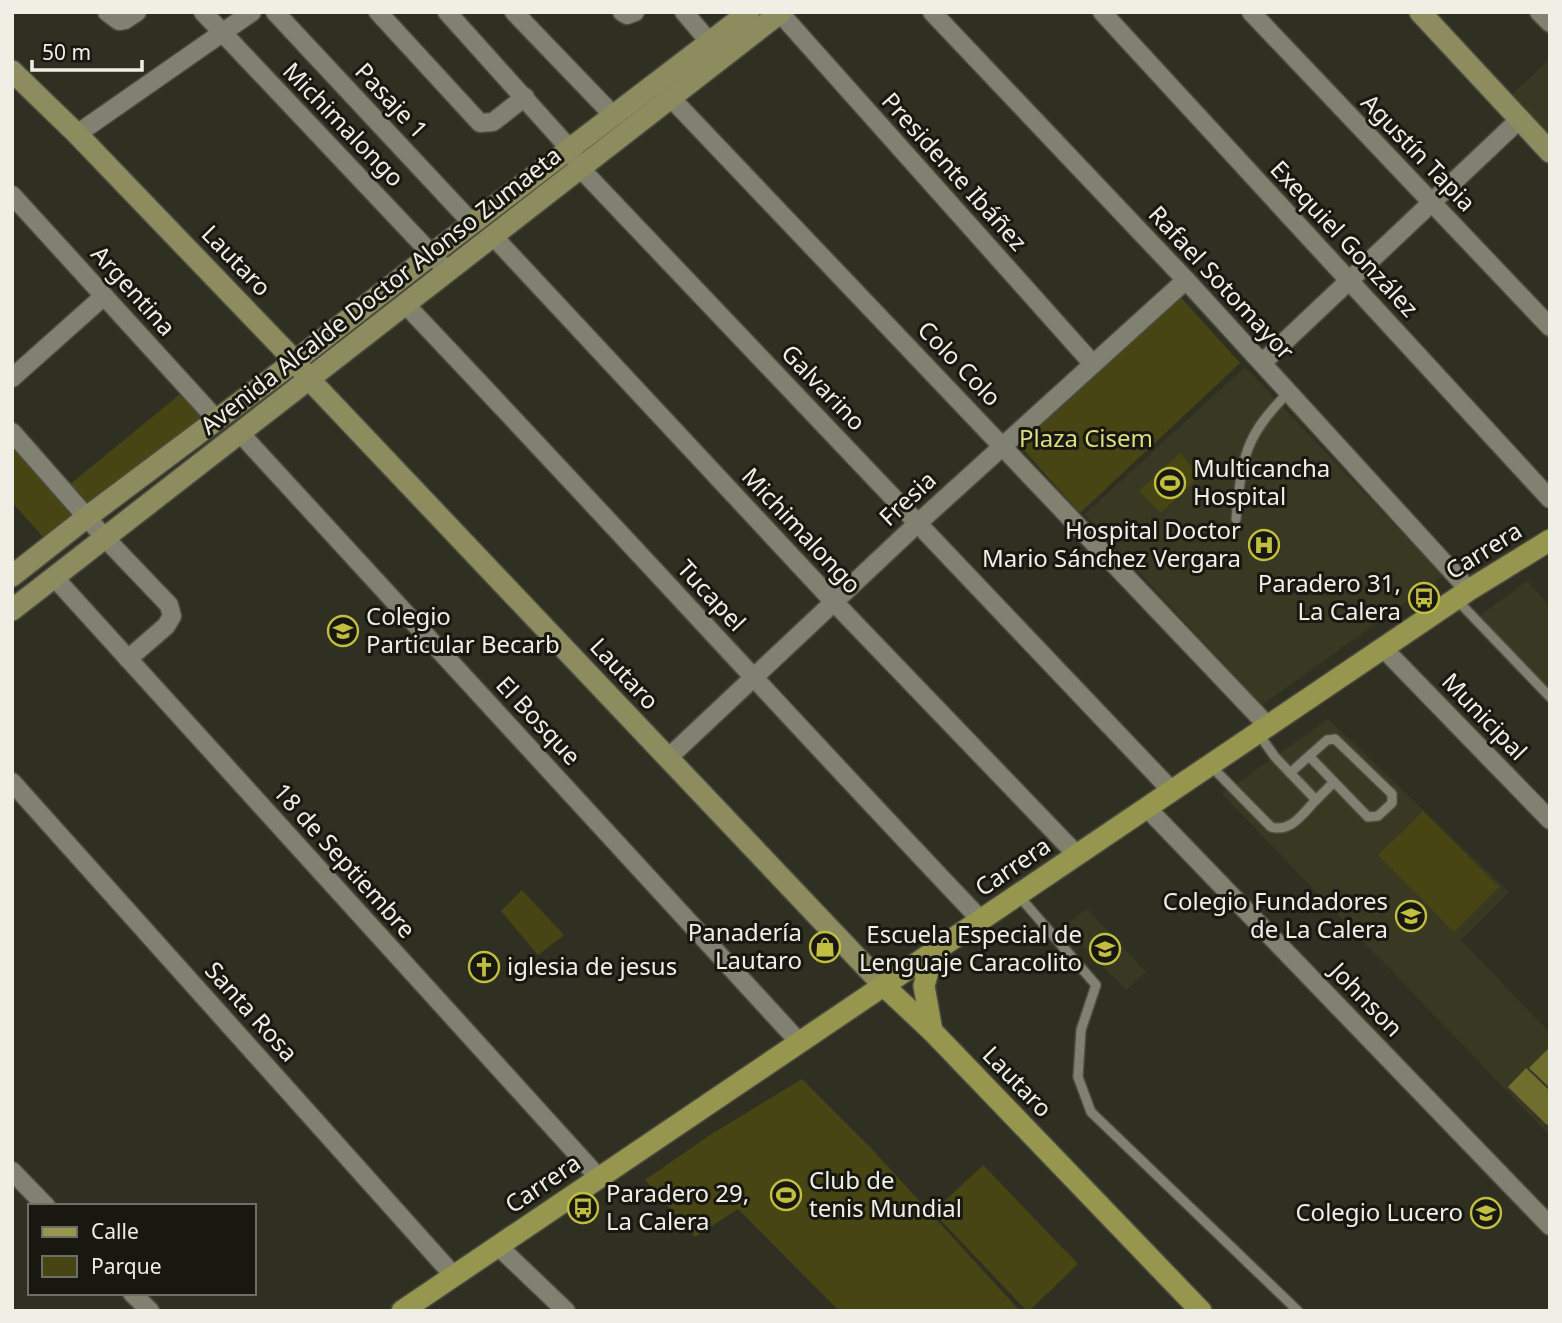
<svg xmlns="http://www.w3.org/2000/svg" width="1562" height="1323" font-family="'Noto Sans',sans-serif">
  <rect width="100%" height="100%" fill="#303022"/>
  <!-- built -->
  <g fill="#383823">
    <polygon points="1550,58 1550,147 1507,100"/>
    <polygon points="1245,367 1443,576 1262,705 1085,514"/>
    <polygon points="1527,581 1550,606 1550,703 1471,622"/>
    <polygon points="1328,719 1509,892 1461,940 1550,1033 1550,1136 1222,794"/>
    <polygon points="1087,909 1146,972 1126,990 1064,926"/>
  </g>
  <!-- green -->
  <g fill="#474514">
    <polygon points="1176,292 1240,363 1080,513 1013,438"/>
    <polygon points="179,395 203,416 43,537 12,502 12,445 57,495"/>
    <polygon points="1180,453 1200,476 1161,513 1139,491"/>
    <polygon points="1423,811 1499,887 1454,932 1378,855"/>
    <polygon points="522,890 564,935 538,955 501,911"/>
    <polygon points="802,1079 870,1147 1020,1311 839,1311 738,1209 695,1237 645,1180 710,1135"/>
    <polygon points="983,1165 1078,1264 1029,1311 1027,1311 933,1212"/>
  </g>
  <!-- water -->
  <g fill="#706e2f">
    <polygon points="1550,1047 1550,1088 1529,1068"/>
    <polygon points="1526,1068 1550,1091 1550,1122 1547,1125 1508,1087"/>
  </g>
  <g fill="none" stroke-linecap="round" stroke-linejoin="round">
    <!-- lane casing -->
    <g stroke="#4c4c40" stroke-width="12">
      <g id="lane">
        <path d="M1236 519C1242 458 1244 436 1289 392"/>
        <polyline points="1456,599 1550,697"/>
        <path d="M1210 765 1271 827C1291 833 1303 813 1316 800L1275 757 1258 733"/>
        <polyline points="1290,773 1327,740 1335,739 1392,794 1392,803 1378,816 1368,817 1309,756"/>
        <polyline points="1316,800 1334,782"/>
        <polyline points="1018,895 1096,985 1081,1030 1078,1077 1091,1112 1298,1311"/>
      </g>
    </g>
    <!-- street casing -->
    <g stroke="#4c4c40" stroke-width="21">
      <g id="street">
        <polyline points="107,12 119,21 125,20 137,12"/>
        <polyline points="203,12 441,264"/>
        <polyline points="275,12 472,223"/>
        <polyline points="378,12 480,123 493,122 525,97"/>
        <polyline points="447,12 570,149 581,169 1172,791"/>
        <polyline points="514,12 613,115"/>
        <polyline points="622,12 627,15 635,12"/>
        <polyline points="684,12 718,52"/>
        <polyline points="932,12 1186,280 1469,590"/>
        <polyline points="1102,12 1550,499"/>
        <polyline points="1251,12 1550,327"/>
        <polyline points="1539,12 1550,23"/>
        <polyline points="780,13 1092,363"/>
        <polyline points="671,98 1268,726"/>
        <polyline points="77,134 252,12"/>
        <polyline points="12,195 217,420"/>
        <polyline points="493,236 834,602 1077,855"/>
        <path d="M405 304C599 508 787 716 981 920"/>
        <polyline points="1262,363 1520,119"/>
        <polyline points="12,378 104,296"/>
        <polyline points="12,432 105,538 169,605 172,616 166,626 128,659"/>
        <polyline points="240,433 800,1043"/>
        <polyline points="54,577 599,1178"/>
        <polyline points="1383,648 1550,820"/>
        <polyline points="668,758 918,523 1186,280"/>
        <polyline points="12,782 454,1276"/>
        <polyline points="1147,808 1550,1226"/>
        <polyline points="12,1171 46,1206"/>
        <polyline points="498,1246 566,1311"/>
        <polyline points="132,1293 150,1311"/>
      </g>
    </g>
    <!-- secondary casing -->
    <g stroke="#4c4c40" stroke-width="24">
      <g id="secondary">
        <polyline points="1420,12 1550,152"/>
        <polyline points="12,71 77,134 295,361 309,379 884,986"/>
        <polyline points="12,576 87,517 295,361 432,254 749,12"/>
        <polyline points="12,610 781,12"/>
      </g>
    </g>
    <!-- primary casing -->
    <g stroke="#4c4c40" stroke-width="24">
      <g id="primary">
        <polyline points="884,986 932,1031 1201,1311"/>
        <polyline points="932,1031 924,986 933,952"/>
        <polyline points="402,1311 1469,590 1550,540"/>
      </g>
    </g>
    <!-- lane -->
    <use href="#lane" stroke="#808170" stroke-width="9"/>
    <!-- street -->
    <use href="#street" stroke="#808170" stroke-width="18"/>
    <!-- secondary -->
    <use href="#secondary" stroke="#8c8c5f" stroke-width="21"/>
    <!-- primary -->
    <use href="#primary" stroke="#97964e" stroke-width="21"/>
  </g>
  <!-- icons -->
  <defs>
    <g id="stadium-ring" transform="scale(1.575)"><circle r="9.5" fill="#181811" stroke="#c1be40" stroke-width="1.5"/><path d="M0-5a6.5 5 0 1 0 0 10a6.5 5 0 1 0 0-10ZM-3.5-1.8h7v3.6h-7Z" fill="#c1be40"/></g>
    <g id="hospital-ring" transform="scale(1.575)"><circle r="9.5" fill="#181811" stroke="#c1be40" stroke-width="1.5"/><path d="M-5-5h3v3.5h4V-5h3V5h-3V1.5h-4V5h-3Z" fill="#c1be40"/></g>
    <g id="bus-ring" transform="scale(1.575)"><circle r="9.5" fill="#181811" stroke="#c1be40" stroke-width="1.5"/><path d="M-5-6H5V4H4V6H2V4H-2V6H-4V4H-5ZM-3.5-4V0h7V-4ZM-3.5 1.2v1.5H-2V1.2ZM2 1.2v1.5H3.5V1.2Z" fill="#c1be40"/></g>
    <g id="school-ring" transform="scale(1.575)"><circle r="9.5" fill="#181811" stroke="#c1be40" stroke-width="1.5"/><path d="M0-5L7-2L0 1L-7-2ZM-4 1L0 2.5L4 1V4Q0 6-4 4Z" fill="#c1be40"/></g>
    <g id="shop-ring" transform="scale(1.575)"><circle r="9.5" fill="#181811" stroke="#c1be40" stroke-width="1.5"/><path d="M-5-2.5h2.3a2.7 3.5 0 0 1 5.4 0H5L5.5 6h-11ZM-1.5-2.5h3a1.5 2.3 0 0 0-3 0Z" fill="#c1be40"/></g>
    <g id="church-ring" transform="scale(1.575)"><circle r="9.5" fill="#181811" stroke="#c1be40" stroke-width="1.5"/><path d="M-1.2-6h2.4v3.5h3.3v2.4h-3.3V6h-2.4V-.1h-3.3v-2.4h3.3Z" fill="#c1be40"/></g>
  </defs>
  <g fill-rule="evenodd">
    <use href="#stadium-ring" x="1170" y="483"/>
    <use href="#hospital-ring" x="1264" y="545"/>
    <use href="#bus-ring" x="1424" y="598"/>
    <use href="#school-ring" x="343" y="631"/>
    <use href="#school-ring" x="1411" y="916"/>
    <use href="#shop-ring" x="825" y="947"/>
    <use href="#school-ring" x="1105" y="949"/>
    <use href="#church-ring" x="484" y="967"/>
    <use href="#stadium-ring" x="786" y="1195"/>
    <use href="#bus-ring" x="583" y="1208"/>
    <use href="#school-ring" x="1486" y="1213"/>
  </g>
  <g text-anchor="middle" stroke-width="6" stroke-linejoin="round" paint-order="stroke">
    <!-- street labels -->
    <g font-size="24" fill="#efefe6" stroke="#181811">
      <text transform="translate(391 101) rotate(47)" y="8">Pasaje 1</text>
      <text transform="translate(343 125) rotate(46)" y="8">Michimalongo</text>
      <text transform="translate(1418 153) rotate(46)" y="8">Agustín Tapia</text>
      <text transform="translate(954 172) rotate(48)" y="8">Presidente Ibáñez</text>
      <text transform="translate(1344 239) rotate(47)" y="8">Exequiel González</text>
      <text transform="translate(236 261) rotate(46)" y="8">Lautaro</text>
      <text transform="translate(1221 283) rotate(47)" y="8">Rafael Sotomayor</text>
      <text transform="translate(133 291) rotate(48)" y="8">Argentina</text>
      <text transform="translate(381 291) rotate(-38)" y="8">Avenida Alcalde Doctor Alonso Zumaeta</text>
      <text transform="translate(959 364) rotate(46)" y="8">Colo Colo</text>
      <text transform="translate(823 388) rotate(46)" y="8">Galvarino</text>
      <text transform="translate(908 499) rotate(-43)" y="8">Fresia</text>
      <text transform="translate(801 531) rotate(47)" y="8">Michimalongo</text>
      <text transform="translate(1484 551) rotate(-32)" y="8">Carrera</text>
      <text transform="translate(711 596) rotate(47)" y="8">Tucapel</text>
      <text transform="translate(624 674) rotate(47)" y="8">Lautaro</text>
      <text transform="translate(1484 717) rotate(46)" y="8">Municipal</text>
      <text transform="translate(538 721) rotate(47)" y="8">El Bosque</text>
      <text transform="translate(344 861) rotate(48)" y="8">18 de Septiembre</text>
      <text transform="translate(1013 867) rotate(-34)" y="8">Carrera</text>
      <text transform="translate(1366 1000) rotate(46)" y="8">Johnson</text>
      <text transform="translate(251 1012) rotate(48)" y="8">Santa Rosa</text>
      <text transform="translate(1017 1082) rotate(46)" y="8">Lautaro</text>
      <text transform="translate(543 1184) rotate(-34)" y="8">Carrera</text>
    </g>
    <!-- park labels -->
    <g font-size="24" fill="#dedd80" stroke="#181811">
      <text x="1086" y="447">Plaza Cisem</text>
    </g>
    <!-- poi labels -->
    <g font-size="24" fill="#efefe6" stroke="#181811" text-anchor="end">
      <text x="1193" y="477" text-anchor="start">Multicancha<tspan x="1193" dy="28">Hospital</tspan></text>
      <text x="1241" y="539">Hospital Doctor<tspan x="1241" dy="28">Mario Sánchez Vergara</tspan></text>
      <text x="1401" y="592">Paradero 31,<tspan x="1401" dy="28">La Calera</tspan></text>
      <text x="366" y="625" text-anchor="start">Colegio<tspan x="366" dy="28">Particular Becarb</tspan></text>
      <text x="1388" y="910">Colegio Fundadores<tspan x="1388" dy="28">de La Calera</tspan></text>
      <text x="802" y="941">Panadería<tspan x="802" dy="28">Lautaro</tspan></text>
      <text x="1082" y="943">Escuela Especial de<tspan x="1082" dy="28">Lenguaje Caracolito</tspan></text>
      <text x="507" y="975" text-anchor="start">iglesia de jesus</text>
      <text x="809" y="1189" text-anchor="start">Club de<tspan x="809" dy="28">tenis Mundial</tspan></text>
      <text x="606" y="1202" text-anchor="start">Paradero 29,<tspan x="606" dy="28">La Calera</tspan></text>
      <text x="1463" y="1221">Colegio Lucero</text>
    </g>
  </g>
  <!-- border -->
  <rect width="1562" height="1323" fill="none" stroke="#efefe6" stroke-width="28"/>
  <!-- legend -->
  <rect x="28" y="1204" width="228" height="91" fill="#181811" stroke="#6e6e66" stroke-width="2"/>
  <rect x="42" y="1227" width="35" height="10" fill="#97964e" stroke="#6e6e66" stroke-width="2"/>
  <text x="91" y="1239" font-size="21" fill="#efefe6">Calle</text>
  <rect x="42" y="1256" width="35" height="21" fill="#474514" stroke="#6e6e66" stroke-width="2"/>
  <text x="91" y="1274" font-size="21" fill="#efefe6">Parque</text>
  <!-- scale -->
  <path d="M32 60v10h110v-10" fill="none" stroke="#efefe6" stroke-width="3.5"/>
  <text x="42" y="60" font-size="21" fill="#efefe6" stroke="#181811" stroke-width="5" paint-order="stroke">50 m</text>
</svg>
